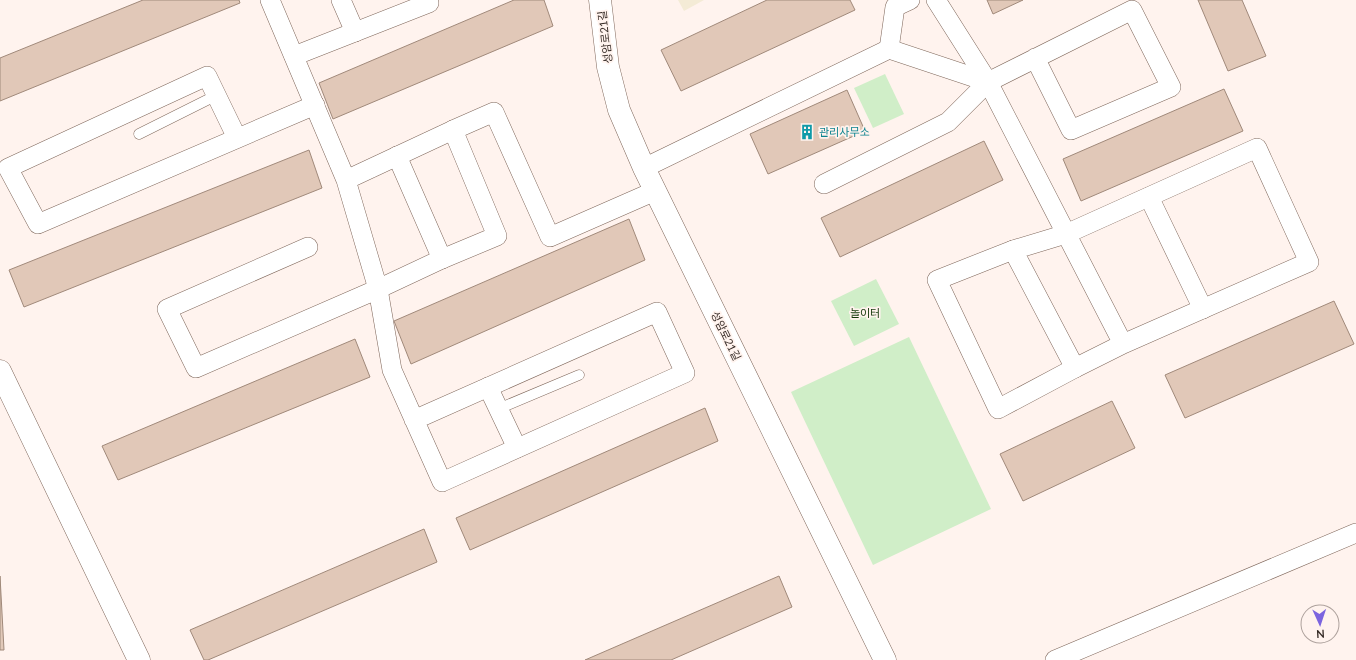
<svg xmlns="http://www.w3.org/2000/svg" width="1356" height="660" font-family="Lato,'Noto Sans KR',sans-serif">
  <rect width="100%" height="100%" fill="#fff3ee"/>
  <!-- education -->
  <polygon fill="#f4ebd6" points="678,0 704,0 684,11"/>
  <!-- green -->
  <g fill="#d0eec8">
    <polygon points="885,74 904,114 873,128 854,88"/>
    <polygon points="876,279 899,324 854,346 831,301"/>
    <polygon points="909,337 991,509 873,565 791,392"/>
  </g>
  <!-- building -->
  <g fill="#e1c8b8" stroke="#a0897a">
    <polygon points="143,0 239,0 240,3 0,101 0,58"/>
    <polygon points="514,0 544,0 553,26 333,119 319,83"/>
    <polygon points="767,0 850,0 855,10 681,91 661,50"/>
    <polygon points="987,0 1023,0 993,14"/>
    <polygon points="1198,0 1242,0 1266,56 1228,71"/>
    <polygon points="1224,89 1243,131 1081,201 1063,159"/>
    <polygon points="847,90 865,131 768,174 750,134"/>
    <polygon points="984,141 1003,180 840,257 821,218"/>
    <polygon points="309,150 322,188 24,307 9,270"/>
    <polygon points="629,219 645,260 411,364 394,321"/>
    <polygon points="1334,301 1354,344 1185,418 1165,375"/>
    <polygon points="355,339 370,377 118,480 102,446"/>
    <polygon points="1112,401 1135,448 1023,501 1000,454"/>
    <polygon points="705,408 718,441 470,550 456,518"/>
    <polygon points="424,529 437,562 208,660 204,660 190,630"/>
    <polygon points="0,576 4,650 0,650"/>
    <polygon points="779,576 792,607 671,660 585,660"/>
  </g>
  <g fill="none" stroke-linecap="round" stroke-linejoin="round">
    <!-- service casing -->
    <g stroke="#7f675b" stroke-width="11">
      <g id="service">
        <polyline points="139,134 217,95"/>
        <polyline points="498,409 579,375"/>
      </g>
    </g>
    <!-- minor casing -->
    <g stroke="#7f675b" stroke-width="20">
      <g id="minor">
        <polyline points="270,0 346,180 378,289 442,259 497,236 453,130 346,180"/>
        <polyline points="341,0 355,32"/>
        <polyline points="936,0 988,82 1123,344 1309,262 1257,148 1066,234 1013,250 1075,368 1123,344"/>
        <polyline points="889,49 895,7 910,0"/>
        <polyline points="294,56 429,3"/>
        <polyline points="453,130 494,112 550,237 655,191"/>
        <polyline points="237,138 207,76 8,168 38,224 315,105"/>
        <polyline points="397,156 442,259"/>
        <polyline points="644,168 889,49 988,82 1132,10 1171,87 1071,130 1035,58"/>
        <polyline points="824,184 948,122 988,82"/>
        <polyline points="1149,197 1203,309"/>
        <polyline points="308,247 167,309 196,368 378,289 392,370 442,482 685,373 657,312 414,420"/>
        <polyline points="1013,250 937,280 998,409 1075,368"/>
        <polyline points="488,387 517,448"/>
        <polyline points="1055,660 1356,533"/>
      </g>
    </g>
    <!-- tertiary casing -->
    <g stroke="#7f675b" stroke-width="23">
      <g id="tertiary">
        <polyline points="600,0 608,67 619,110 644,168 885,660"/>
        <polyline points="0,371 139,660"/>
      </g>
    </g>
    <!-- service -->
    <use href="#service" stroke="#fff" stroke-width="10"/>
    <!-- minor -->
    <use href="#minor" stroke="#fff" stroke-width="19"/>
    <!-- tertiary -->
    <use href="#tertiary" stroke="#fff" stroke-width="22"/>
  </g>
  <!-- icons -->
  <defs>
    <g id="building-bare" transform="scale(1.2)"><path d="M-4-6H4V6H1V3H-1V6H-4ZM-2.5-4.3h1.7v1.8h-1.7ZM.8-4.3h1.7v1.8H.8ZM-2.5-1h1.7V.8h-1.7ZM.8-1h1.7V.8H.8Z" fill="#0f9aa8" stroke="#fff3ee" stroke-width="2.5" paint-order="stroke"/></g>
  </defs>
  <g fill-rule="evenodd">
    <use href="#building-bare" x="807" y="132"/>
  </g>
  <g text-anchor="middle" stroke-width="3.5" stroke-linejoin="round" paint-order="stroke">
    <!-- street labels -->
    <g font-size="11" fill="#342924" stroke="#fff3ee">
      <text transform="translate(605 37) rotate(-97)" y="4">성암로21길</text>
      <text transform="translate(726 336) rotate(64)" y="4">성암로21길</text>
    </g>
    <!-- culture labels -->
    <g font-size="11" fill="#0d838f" stroke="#fff3ee" text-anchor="start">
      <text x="819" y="136">관리사무소</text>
    </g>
    <!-- park labels -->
    <g font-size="11" fill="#133708" stroke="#fff3ee">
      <text x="865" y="317">놀이터</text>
    </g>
  </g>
  <!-- north arrow -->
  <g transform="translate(1320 624) rotate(177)"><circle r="19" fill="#fff3ee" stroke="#aea29d"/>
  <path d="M0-3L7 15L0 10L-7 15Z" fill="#7b64df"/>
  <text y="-6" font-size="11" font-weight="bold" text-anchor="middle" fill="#342924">N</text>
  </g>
</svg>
